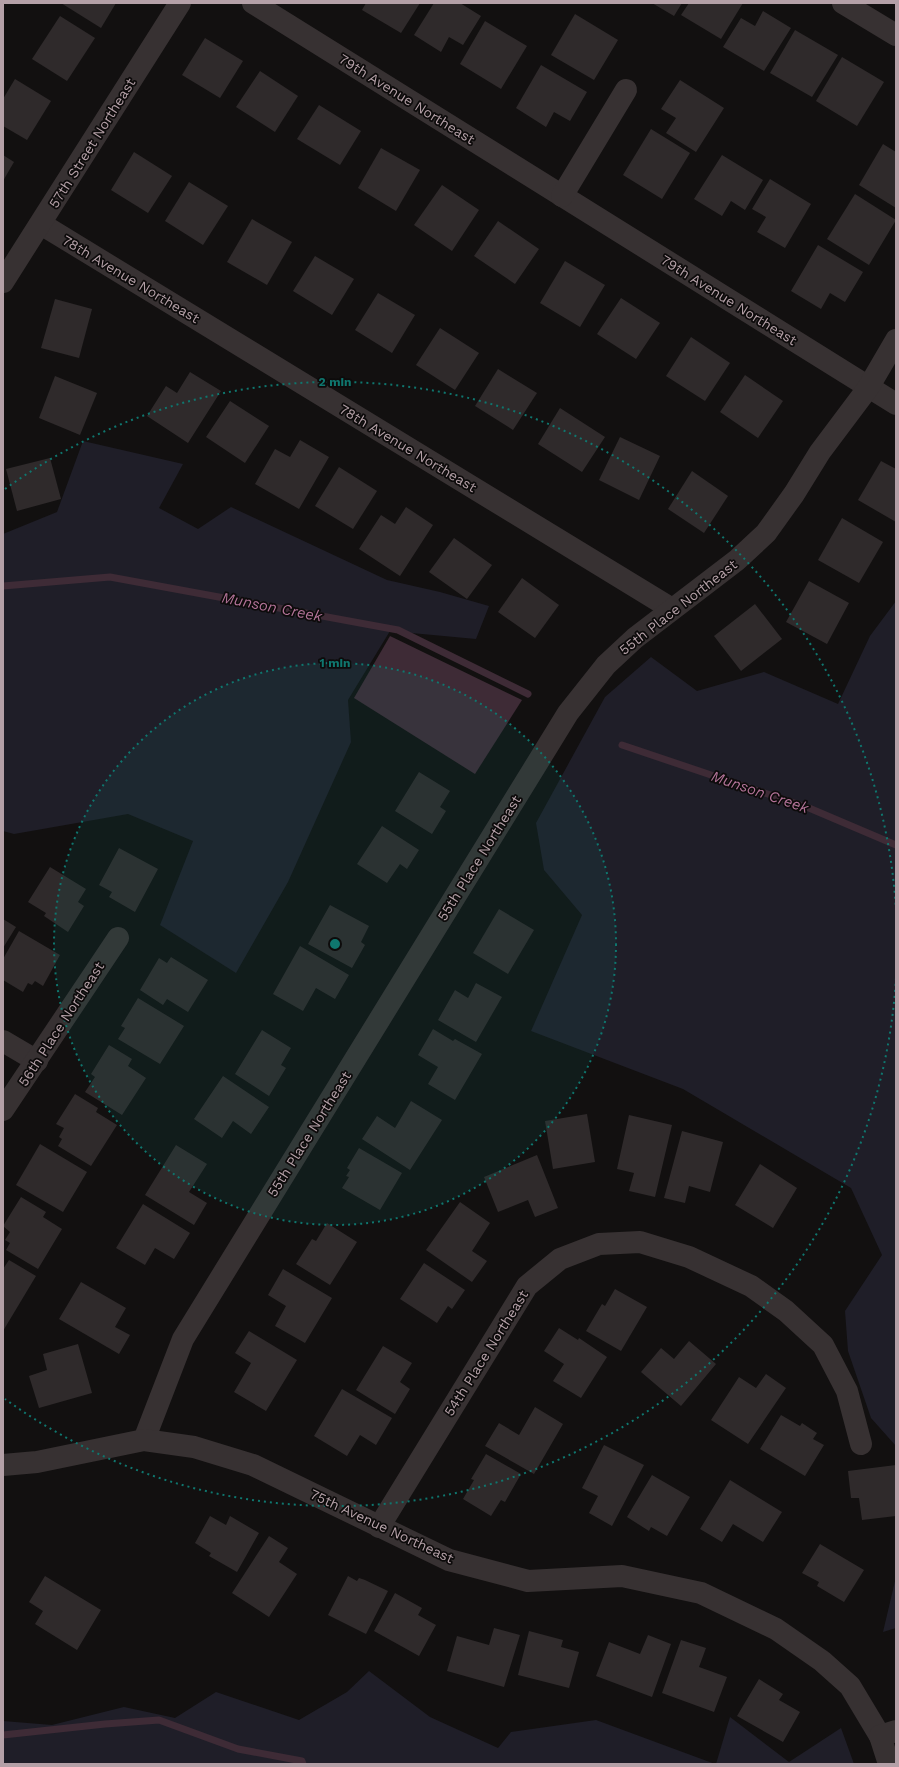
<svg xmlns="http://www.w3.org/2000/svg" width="899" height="1767" font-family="'Work Sans',sans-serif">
  <rect width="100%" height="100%" fill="#121010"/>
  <!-- green -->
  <g fill="#1f1e28">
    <polygon points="83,441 183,464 159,508 198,529 231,507 387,580 440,592 489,606 476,639 390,631 348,700 351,742 288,882 236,973 160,925 193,841 128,814 14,834 3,831 3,534 57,512"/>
    <polygon points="896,601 896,1446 871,1418 848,1351 845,1311 882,1255 851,1188 683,1089 531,1031 582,915 544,870 536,823 605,697 651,657 697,691 764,672 838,704 870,636"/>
    <polygon points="896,1577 896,1628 883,1632"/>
    <polygon points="369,1671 430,1717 498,1748 511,1732 596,1720 715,1764 3,1764 3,1721 52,1725 124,1707 175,1718 216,1692 299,1720 347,1692"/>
    <polygon points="730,1717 789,1762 841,1728 854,1764 716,1764"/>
  </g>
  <!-- water -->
  <polygon fill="#3e2b36" points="390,636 522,700 475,774 354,698"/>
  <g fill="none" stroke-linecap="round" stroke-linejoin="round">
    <!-- stream -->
    <g stroke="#3e2b36" stroke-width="7">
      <polyline points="3,586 110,577 398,630 528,694"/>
      <polyline points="622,745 809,808 896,845"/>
      <polyline points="3,1735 105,1724 159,1720 238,1749 302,1761 303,1764"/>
    </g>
  </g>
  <!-- building -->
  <g fill="#2f2a2b">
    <polygon points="61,3 116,3 101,28"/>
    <polygon points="366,3 420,3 401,33 362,10"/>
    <polygon points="434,3 460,3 481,16 463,45 449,37 441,52 414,35"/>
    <polygon points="652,3 682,3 674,16"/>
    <polygon points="689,3 743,3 721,39 681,15"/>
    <polygon points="763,11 791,28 764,71 723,47 741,18 755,26"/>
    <polygon points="575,14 618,40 594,80 551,55"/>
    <polygon points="60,16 95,38 67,81 32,59"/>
    <polygon points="485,21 527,46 501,89 460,64"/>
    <polygon points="795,30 838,55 812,97 770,73"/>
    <polygon points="205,38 243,61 220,98 182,75"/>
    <polygon points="842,57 884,82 857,126 816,101"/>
    <polygon points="541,65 587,92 570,121 554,112 546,127 516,108"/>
    <polygon points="260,71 298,96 275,132 236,107"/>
    <polygon points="15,79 51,101 27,140 3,126 3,99"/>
    <polygon points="680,80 724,108 696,152 666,133 676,118 661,109"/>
    <polygon points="319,105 361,131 340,165 297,139"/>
    <polygon points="651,129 690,153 662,199 623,175"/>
    <polygon points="883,144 896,152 896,208 859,185"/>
    <polygon points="381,148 420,170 396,211 358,188"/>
    <polygon points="134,152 172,176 148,213 111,190"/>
    <polygon points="3,155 14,162 3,181"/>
    <polygon points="722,155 763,180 745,210 731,201 722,216 694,199"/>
    <polygon points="770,179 811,204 785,248 757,232 766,217 752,209"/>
    <polygon points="189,182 228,206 203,245 165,221"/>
    <polygon points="442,185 479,210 452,251 414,225"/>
    <polygon points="855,194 896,220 869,265 827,239"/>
    <polygon points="252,219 292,242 267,285 227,262"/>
    <polygon points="498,221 539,249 515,284 474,256"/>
    <polygon points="818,245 863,272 845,302 830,293 821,309 791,291"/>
    <polygon points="315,256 354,279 332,315 293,291"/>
    <polygon points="565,261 605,285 580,327 540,303"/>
    <polygon points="378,293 415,315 392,353 355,330"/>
    <polygon points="621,298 660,323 636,359 597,334"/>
    <polygon points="55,299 92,309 79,358 41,348"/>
    <polygon points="440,328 479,353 455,390 416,365"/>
    <polygon points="691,337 730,363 705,401 666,376"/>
    <polygon points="498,369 537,393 513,430 475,406"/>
    <polygon points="190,372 221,391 188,443 147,416 166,386 177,393"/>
    <polygon points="745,375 783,401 758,438 720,412"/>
    <polygon points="55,376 97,393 80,435 39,418"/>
    <polygon points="230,401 269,426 245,463 206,437"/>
    <polygon points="560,408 605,437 582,472 538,444"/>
    <polygon points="620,437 660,456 639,500 599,480"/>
    <polygon points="300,440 329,457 299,509 255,484 275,449 290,457"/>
    <polygon points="50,458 61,499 17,511 6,469"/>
    <polygon points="881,461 896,469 896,522 858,500"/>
    <polygon points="339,467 377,491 353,529 315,506"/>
    <polygon points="692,471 728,496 704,533 668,509"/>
    <polygon points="406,507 433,525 400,576 359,549 381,515 395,524"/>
    <polygon points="842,518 883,542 859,583 818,560"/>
    <polygon points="454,538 492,565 467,599 429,572"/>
    <polygon points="522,578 559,605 535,638 498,612"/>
    <polygon points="809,581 849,603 827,644 786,622"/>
    <polygon points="755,604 782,639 741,671 714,636"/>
    <polygon points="419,772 450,791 440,807 446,811 432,834 395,811"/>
    <polygon points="382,826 419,850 407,869 400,864 387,883 357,864"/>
    <polygon points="119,848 158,869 135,912 109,897 112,892 99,885"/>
    <polygon points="50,867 86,889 78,902 84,906 68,932 44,916 46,913 28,902"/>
    <polygon points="330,905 369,926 361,942 365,945 352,968 308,944"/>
    <polygon points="499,909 534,930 508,974 473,953"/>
    <polygon points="3,919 16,927 3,948"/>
    <polygon points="19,931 60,955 43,986 35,981 32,985 28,983 23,992 3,980 3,959"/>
    <polygon points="300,946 349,975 335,999 316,988 303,1011 273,994"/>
    <polygon points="171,957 208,980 188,1012 167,999 163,1005 140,990 159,958 167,963"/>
    <polygon points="476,983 502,997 476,1042 438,1020 455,990 468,998"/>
    <polygon points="138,998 184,1026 160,1064 118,1039 125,1028 121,1026"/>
    <polygon points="433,1029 453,1041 455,1039 482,1054 455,1100 428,1084 438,1067 418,1055"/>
    <polygon points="262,1030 291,1048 281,1065 286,1068 269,1096 235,1074"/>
    <polygon points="109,1045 132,1059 128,1066 146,1078 122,1115 85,1092 95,1077 91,1074"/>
    <polygon points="223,1076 269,1107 251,1134 233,1121 222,1138 194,1119"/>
    <polygon points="75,1094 98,1108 96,1112 117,1125 91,1166 58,1146 62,1139 59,1137 64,1128 56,1124"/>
    <polygon points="411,1101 442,1120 410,1170 362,1139 377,1116 395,1128"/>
    <polygon points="587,1114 595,1162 553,1169 545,1121"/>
    <polygon points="629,1115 672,1125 655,1197 629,1191 634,1173 617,1169"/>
    <polygon points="682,1131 723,1142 710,1192 689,1186 685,1203 664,1198"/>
    <polygon points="40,1144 87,1172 63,1212 16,1185"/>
    <polygon points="176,1145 207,1164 189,1192 207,1203 194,1225 145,1195"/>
    <polygon points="359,1148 402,1173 380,1210 342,1188 349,1177 346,1176 350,1170 347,1168"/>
    <polygon points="537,1155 558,1208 535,1217 528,1200 498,1212 484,1177"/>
    <polygon points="760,1164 797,1188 773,1228 735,1205"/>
    <polygon points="21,1197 46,1212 43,1217 62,1229 38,1269 6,1250 10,1243 5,1240 10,1232 3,1226"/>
    <polygon points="460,1202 490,1223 472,1251 487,1261 472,1282 426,1250"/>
    <polygon points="143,1204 190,1233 174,1259 155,1248 145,1265 116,1248"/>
    <polygon points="327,1223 357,1242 330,1285 296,1264 312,1239 316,1241"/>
    <polygon points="9,1260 36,1276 3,1331 3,1269"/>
    <polygon points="424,1263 465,1290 452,1309 448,1306 437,1323 400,1299"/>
    <polygon points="283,1269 332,1298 305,1343 275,1326 286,1306 268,1295"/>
    <polygon points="81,1282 126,1308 115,1327 130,1335 119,1354 59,1319"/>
    <polygon points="615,1289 647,1307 621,1351 586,1331 602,1304 605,1306"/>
    <polygon points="559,1328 578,1340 579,1338 607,1357 581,1398 553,1381 564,1364 544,1351"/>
    <polygon points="249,1331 297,1360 266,1411 234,1392 251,1363 235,1353"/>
    <polygon points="689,1341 716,1364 681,1406 641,1372 661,1348 674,1359"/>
    <polygon points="78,1344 92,1393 39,1408 29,1376 47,1370 43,1354"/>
    <polygon points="383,1346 412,1363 400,1382 410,1389 395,1414 356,1390"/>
    <polygon points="766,1374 786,1388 748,1444 711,1420 739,1377 756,1388"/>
    <polygon points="342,1389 392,1418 376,1445 360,1435 347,1456 314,1436"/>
    <polygon points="535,1407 563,1424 534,1474 485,1446 499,1423 519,1435"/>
    <polygon points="781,1415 800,1426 802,1423 817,1433 813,1439 824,1445 805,1476 760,1449"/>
    <polygon points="604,1445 644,1465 612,1526 589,1513 598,1496 582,1488"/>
    <polygon points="486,1454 521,1474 505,1502 501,1500 491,1516 463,1499 474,1480 471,1479"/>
    <polygon points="896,1465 896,1516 862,1520 859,1498 851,1498 848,1471"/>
    <polygon points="652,1475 690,1497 667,1536 651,1527 649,1531 627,1517"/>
    <polygon points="730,1480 782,1512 763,1542 733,1524 722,1542 700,1529"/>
    <polygon points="210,1516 226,1525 230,1516 259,1533 237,1572 209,1556 211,1553 195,1543"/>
    <polygon points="269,1536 288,1548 279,1562 297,1574 269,1617 232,1593"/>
    <polygon points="820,1544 864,1570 844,1602 817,1586 819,1582 802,1573"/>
    <polygon points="45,1576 101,1610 77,1650 35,1624 43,1611 29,1602"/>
    <polygon points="348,1576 357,1581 359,1578 365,1580 388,1591 366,1634 328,1615"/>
    <polygon points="395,1593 422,1608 418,1615 436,1625 419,1656 374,1631"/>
    <polygon points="494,1628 520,1635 504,1687 447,1671 457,1636 489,1645"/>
    <polygon points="529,1631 563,1640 561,1647 579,1652 569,1688 518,1675"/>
    <polygon points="648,1635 671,1644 652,1697 596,1676 609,1642 640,1654"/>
    <polygon points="681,1640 706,1648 699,1667 727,1677 714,1712 662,1693"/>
    <polygon points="759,1679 783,1694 779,1700 800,1712 783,1742 737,1716"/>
  </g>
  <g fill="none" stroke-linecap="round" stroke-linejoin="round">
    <!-- minor -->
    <g stroke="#373132" stroke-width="22">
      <polyline points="253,3 896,404"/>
      <polyline points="843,3 896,35"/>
      <polyline points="562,196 626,90"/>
      <polyline points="41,224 672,609"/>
      <polyline points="3,282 180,3"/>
      <polyline points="3,1041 37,1061"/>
      <polyline points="3,1110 118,938"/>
      <polyline points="144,1440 183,1339 568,713 606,665 635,638 737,560 766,533 794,494 820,452 868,388 896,340"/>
      <polyline points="3,1465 37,1462 144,1440 194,1447 253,1465 449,1560 528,1581 622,1576 701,1593 776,1629 822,1661 850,1686 880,1736"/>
      <polyline points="379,1527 527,1286 560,1259 599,1244 640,1242 689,1257 751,1286 786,1311 823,1345 847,1391 861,1444"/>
      <polyline points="889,1764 880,1736 896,1731"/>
    </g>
  </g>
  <!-- distance rings -->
  <circle cx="335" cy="944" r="281" fill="#0f766e" fill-opacity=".12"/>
  <g fill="none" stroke="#0f766e" stroke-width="2" stroke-dasharray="2 4">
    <circle cx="335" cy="944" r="281"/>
    <path d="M896 978A562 562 0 0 1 5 1399M5 489A562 562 0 0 1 896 910"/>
  </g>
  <g text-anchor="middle" stroke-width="3.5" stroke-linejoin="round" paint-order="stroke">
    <!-- street labels -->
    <g font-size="14" fill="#b4a0a7" stroke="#0d0b0b">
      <text transform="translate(407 99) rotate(32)" y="5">79th Avenue Northeast</text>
      <text transform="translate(92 143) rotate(-58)" y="5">57th Street Northeast</text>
      <text transform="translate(131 279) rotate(31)" y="5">78th Avenue Northeast</text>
      <text transform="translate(729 300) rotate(32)" y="5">79th Avenue Northeast</text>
      <text transform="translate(408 448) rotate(31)" y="5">78th Avenue Northeast</text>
      <text transform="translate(678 607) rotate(-38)" y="5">55th Place Northeast</text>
      <text transform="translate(479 858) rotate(-58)" y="5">55th Place Northeast</text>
      <text transform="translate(61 1024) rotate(-57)" y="5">56th Place Northeast</text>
      <text transform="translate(309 1134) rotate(-58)" y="5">55th Place Northeast</text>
      <text transform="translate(486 1353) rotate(-58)" y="5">54th Place Northeast</text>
      <text transform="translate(382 1526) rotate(25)" y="5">75th Avenue Northeast</text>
    </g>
    <!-- water labels -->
    <g font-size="15" font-style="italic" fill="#b37398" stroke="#0d0b0b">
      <text transform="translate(272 607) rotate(11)" y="5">Munson Creek</text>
      <text transform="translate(760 792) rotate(19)" y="5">Munson Creek</text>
    </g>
  </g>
  <circle cx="335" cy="944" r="6" fill="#0f766e" stroke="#0d0b0b" stroke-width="2"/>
  <g font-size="12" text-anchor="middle" font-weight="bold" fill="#0f766e" stroke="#0d0b0b" stroke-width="3.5" stroke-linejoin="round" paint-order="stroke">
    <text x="335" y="386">2 min</text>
    <text x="335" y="667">1 min</text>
  </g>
  <!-- border -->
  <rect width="899" height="1767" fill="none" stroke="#b4a0a7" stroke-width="8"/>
</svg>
